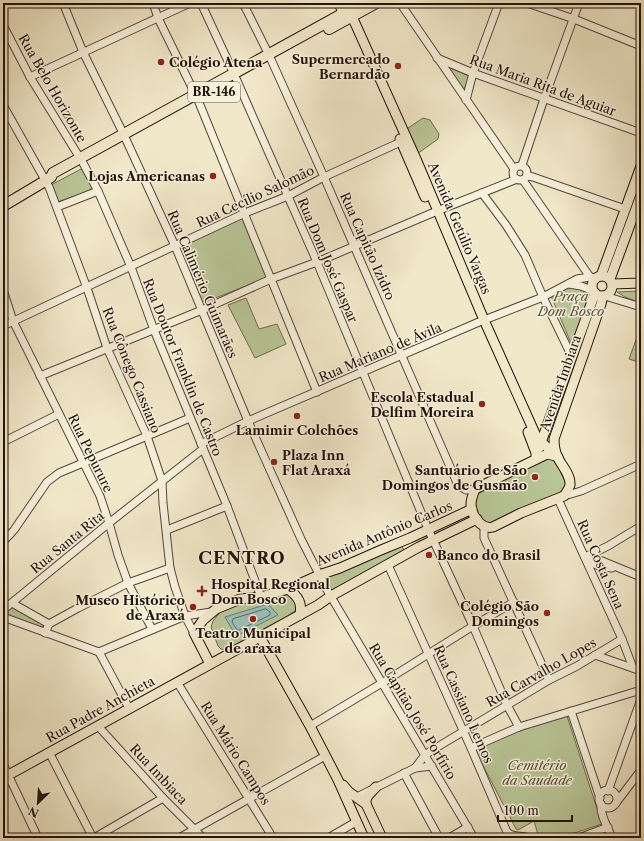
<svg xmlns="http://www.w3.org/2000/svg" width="644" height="841" font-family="'Libre Caslon Text',serif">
  <rect width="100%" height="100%" fill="#f1e8c9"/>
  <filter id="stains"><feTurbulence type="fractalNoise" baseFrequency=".005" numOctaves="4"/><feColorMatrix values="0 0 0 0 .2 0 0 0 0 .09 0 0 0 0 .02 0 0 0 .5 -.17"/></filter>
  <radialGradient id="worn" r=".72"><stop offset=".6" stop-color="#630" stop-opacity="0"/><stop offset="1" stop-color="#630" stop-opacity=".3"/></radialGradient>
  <!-- green -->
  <g fill="#b9c697" stroke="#6e6c50">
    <polygon points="446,66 469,76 463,93"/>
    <polygon points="423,118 430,120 439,134 438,139 417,154 405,130"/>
    <polygon points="83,168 92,186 91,189 87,192 57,202 51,185"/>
    <polygon points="241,218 243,220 266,276 264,279 205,302 202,301 181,250 181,247"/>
    <polygon points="573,286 584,290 590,297 574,344 571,343 551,296"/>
    <polygon points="641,291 641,303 625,297 617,292"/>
    <polygon points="246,298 259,329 277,324 286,344 255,358 228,305"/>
    <polygon points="637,337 641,338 641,363 629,359"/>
    <polygon points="550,457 554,458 566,484 564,491 492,524 483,523 473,503 476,495"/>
    <polygon points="401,544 405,553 330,591 325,582 325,577"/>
    <polygon points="290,593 297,598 296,610 284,619 226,650 221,649 218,646 211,627 213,621 222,610 247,601 270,600"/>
    <polygon points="12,606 46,626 39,628 4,613"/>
    <polygon points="567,716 602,824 559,838 539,838 534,821 518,830 516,829 475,750 519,730"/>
  </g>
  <!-- water -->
  <polygon fill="#9bc0b8" stroke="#6b7a72" points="268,604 278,615 236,636 225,617"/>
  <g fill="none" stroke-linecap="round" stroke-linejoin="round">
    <!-- shore -->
    <polygon stroke="#5e6960" stroke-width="1" points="266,609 270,612 270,615 239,630 237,630 232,622 233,619"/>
    <!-- minor casing -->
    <g stroke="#564839" stroke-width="9">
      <g id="minor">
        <polyline points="63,3 83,52 123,133 175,246 248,421 301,539 327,590 474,838"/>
        <polyline points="153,3 158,18 198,100 317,392"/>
        <polyline points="201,3 234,74 317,262 428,529 473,626 507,705 519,727"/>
        <polyline points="243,3 269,55 324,177 458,485 466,490 475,489"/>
        <polyline points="400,3 514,169"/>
        <polyline points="527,3 574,19 641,46"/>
        <polyline points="3,25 30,77 83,163 98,191 131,267 154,330 227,506 261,597"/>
        <polyline points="437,58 473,73 641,133"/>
        <polyline points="30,77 190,3"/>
        <polyline points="466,100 473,73 499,3"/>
        <polyline points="3,105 49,187 87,288 107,348 147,436 162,481 163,503 170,568 175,587 185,616 194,633"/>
        <polyline points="522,165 544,99 579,3"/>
        <circle cx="520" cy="173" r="7"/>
        <polyline points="527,176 533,177 625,209"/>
        <polyline points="523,180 590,277"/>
        <polyline points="482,193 506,225 525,255 543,297 572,357"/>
        <polyline points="57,207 98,191"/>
        <polyline points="569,284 581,286 594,291"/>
        <polyline points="3,290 13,321 100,496 109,523 118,555 128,583 152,629"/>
        <polyline points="605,296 641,307"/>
        <polyline points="3,326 245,213 288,196 324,177 405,140"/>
        <polyline points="40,376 202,310 271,279 317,262 437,211 517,179"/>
        <polyline points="3,442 59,414"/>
        <polyline points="201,444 248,421 479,322 543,297 577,279 590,277 596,278"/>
        <polyline points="564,496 581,491 641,464"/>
        <polyline points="558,499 622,639 633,668"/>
        <polyline points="485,527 484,530 484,538 549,680"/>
        <polyline points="167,530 227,506"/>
        <polyline points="3,542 14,530 47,482 59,473 190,418"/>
        <polyline points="585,557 608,546 641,526"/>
        <polyline points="585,557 602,561 641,577"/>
        <polyline points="589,562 602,567 612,568"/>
        <path d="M388 565 471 748 507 832C514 839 522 834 529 838"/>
        <polyline points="12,603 49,624"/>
        <polyline points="3,610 109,523 203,449"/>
        <polyline points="3,617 99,652 185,616 211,612"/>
        <polyline points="45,633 49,624 78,608 128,583 170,568"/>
        <polyline points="99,652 129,708"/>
        <polyline points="595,655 641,671"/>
        <polyline points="177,682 273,838"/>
        <polyline points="571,711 600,798"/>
        <polyline points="98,726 163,798 203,838"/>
        <polyline points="310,726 382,683 473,626 514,602"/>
        <polyline points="471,748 519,727 641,690"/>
        <polyline points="49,752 93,838"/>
        <polyline points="3,764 38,838"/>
        <polyline points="415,768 425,755 434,749 549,680 577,666 622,639"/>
        <polyline points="404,773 439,838"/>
        <circle cx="608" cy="799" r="9"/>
        <polyline points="608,791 641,699"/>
        <polyline points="357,797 415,768 432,766"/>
        <polyline points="616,803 641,770"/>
        <path d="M601 804C600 816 608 827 612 838"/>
        <polyline points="94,838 163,798"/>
        <polyline points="179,838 325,756"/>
        <polyline points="328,838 356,822"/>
        <polyline points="449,838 468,827"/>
        <polyline points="579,838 608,827"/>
      </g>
    </g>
    <!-- major casing -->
    <g stroke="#221209" stroke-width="11">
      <g id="major">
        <polyline points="339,3 346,20"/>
        <polyline points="346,3 416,159 484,320 537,438 558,457"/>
        <polyline points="400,139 425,197"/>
        <circle cx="602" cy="286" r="10"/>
        <polyline points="601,276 641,166"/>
        <polyline points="610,279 641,195"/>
        <polyline points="612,284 641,283"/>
        <polyline points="528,432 536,453 536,459"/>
        <polyline points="539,448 595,293"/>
        <path d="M556 456 547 454 475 489C473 494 471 499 471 504 471 515 481 530 493 527L521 513 564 496C566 493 569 489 570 485 571 475 562 466 558 458 555 452 554 445 554 439L601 304 603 296"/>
        <path d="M288 589C299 597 302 603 300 615"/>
        <polyline points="260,637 310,726 338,780 364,838"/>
        <polyline points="210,664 194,633 203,620 216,609 240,599 261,597 288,589 319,575 340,568 381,550 410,538 472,509"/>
        <polyline points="3,778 318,605 331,596 419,547 477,519"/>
        <polyline points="343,785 349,792 366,804 382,838"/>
        <path d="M366 804C365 796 371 793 376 787"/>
      </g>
    </g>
    <!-- highway casing -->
    <g stroke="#221209" stroke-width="12">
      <g id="highway">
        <polyline points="329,29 376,3"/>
        <polyline points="3,206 45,181 51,177 53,173 362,3"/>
      </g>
    </g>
    <!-- minor -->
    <use href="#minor" stroke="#f6f0dc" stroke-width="7"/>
    <!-- major -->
    <use href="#major" stroke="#f1e8c9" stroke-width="9"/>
    <!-- highway -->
    <use href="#highway" stroke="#f1e8c9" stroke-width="10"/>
  </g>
  <!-- markers -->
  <g fill="#8f2418" stroke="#f6f0dc" stroke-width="1.5">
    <circle cx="161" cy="62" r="4"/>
    <circle cx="398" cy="66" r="4"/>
    <circle cx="213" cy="176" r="4"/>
    <circle cx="482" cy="404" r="4"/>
    <circle cx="297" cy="416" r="4"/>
    <circle cx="274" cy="462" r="4"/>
    <circle cx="535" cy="477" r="4"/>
    <circle cx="429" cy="555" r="4"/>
    <path d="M200 585h4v4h4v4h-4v4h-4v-4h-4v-4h4z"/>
    <circle cx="193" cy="607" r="4"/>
    <circle cx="547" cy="613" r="4"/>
    <circle cx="253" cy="619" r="4"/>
  </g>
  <g text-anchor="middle" stroke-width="3" stroke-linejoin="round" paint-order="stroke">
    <!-- shield labels -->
    <rect fill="#f6f0dc" stroke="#625548" stroke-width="1" x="188" y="82" width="52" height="20" rx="3"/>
    <g font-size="12" font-weight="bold" fill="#221209">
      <text x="214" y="96">BR-146</text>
    </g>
    <!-- poi labels -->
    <g font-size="13" font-weight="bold" fill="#221209" stroke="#f6f0dc" text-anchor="end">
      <text x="390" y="64">Supermercado<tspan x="390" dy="15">Bernardão</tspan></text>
      <text x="169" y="67" text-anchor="start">Colégio Atena</text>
      <text x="205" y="181">Lojas Americanas</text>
      <text x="474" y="402">Escola Estadual<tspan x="474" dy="15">Delfim Moreira</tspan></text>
      <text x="297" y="435" text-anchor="middle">Lamimir Colchões</text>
      <text x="282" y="460" text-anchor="start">Plaza Inn<tspan x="282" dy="15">Flat Araxá</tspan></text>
      <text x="527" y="475">Santuário de São<tspan x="527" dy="15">Domingos de Gusmão</tspan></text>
      <text x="437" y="560" text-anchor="start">Banco do Brasil</text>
      <text x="211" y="589" text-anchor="start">Hospital Regional<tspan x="211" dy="15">Dom Bosco</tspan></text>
      <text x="185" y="605">Museo Histórico<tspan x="185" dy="15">de Araxá</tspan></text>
      <text x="539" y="611">Colégio São<tspan x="539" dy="15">Domingos</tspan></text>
      <text x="253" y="638" text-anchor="middle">Teatro Municipal<tspan x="253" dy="15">de araxa</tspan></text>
    </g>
    <!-- street labels -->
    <g font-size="13" fill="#221209" stroke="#f6f0dc">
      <text transform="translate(543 85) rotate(20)" y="5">Rua Maria Rita de Aguiar</text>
      <text transform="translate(53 88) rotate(60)" y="5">Rua Belo Horizonte</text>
      <text transform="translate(255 196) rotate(-25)" y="5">Rua Cecílio Salomão</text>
      <text transform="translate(460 228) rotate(67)" y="5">Avenida Getúlio Vargas</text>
      <text transform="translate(368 246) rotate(66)" y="5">Rua Capitão Izidro</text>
      <text transform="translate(328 260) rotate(67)" y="5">Rua Dom José Gaspar</text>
      <text transform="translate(203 284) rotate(67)" y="5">Rua Calimério Guimarães</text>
      <text transform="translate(380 352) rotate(-23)" y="5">Rua Mariano de Ávila</text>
      <text transform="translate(183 367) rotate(68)" y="5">Rua Doutor Franklin de Castro</text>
      <text transform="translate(132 370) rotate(68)" y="5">Rua Cônego Cassiano</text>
      <text transform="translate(560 383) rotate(-71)" y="5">Avenida Imbiara</text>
      <text transform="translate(91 453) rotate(64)" y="5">Rua Pepurure</text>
      <text transform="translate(384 533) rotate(-23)" y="5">Avenida Antônio Carlos</text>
      <text transform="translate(67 542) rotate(-39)" y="5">Rua Santa Rita</text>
      <text transform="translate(601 564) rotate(66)" y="5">Rua Costa Sena</text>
      <text transform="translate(541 672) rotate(-30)" y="5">Rua Carvalho Lopes</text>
      <text transform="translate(464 704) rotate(66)" y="5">Rua Cassiano Lemos</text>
      <text transform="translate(100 709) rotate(-29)" y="5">Rua Padre Anchieta</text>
      <text transform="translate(413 711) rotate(59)" y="5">Rua Capitão José Porfírio</text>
      <text transform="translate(236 753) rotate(58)" y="5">Rua Mário Campos</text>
      <text transform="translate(159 774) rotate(47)" y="5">Rua Imbiaca</text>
    </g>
    <!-- park labels -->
    <g font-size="13" font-style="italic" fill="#57513b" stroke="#f6f0dc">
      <text x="571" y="301">Praça<tspan x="571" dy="15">Dom Bosco</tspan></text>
      <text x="537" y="770">Cemitério<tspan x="537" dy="15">da Saudade</tspan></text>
    </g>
    <!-- district labels -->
    <g font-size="17" font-weight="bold" letter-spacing="1" fill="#221209" stroke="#f6f0dc">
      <text x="242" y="564">CENTRO</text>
    </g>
  </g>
  <!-- margin -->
  <rect width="644" height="841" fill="none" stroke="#f1e8c9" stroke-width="16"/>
  <rect x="4" y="4" width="636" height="833" fill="none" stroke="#221209" stroke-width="2"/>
  <rect x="8" y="8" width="628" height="825" fill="none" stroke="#221209"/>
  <!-- north arrow -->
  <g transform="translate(38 803) rotate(205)" stroke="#f6f0dc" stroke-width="3" paint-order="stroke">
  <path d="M0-3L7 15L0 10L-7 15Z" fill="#221209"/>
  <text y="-6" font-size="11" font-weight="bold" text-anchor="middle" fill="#221209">N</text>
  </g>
  <!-- scale -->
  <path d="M498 815v6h74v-6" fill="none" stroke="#221209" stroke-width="2"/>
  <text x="504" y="815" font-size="12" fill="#221209" stroke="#f6f0dc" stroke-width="3" paint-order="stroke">100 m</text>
  <rect width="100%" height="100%" filter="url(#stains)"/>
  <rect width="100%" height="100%" fill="url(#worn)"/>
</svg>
